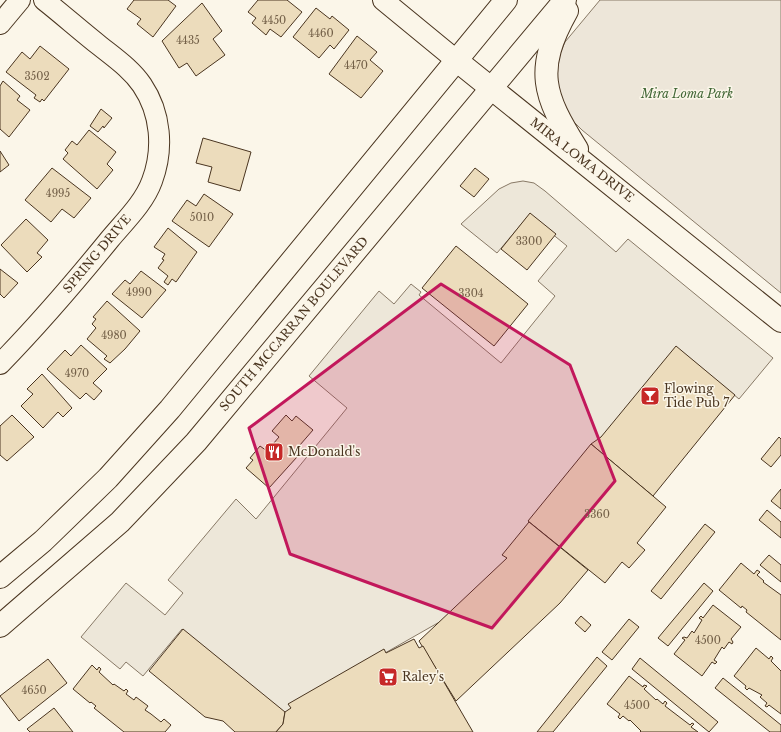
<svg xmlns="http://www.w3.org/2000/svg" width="781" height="732" font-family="'Libre Baskerville',serif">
  <rect width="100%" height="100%" fill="#fbf6e9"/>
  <!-- green -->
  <polygon fill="#ede6d9" stroke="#887966" points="600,0 781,0 781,293 582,130 564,112 554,77 559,56 565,42"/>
  <!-- parking -->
  <polygon fill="#ede7d9" stroke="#887966" points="523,181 534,183 545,191 616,252 628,239 773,358 739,399 680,350 604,441 594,447 530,524 532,526 506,558 508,560 457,612 292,706 289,716 182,629 143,676 126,662 120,669 81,637 126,583 165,615 183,593 168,580 236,499 256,519 347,408 309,376 379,291 394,304 411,284 421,292 419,295 501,363 555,296 538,281 567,246 529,215 497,253 461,224 499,189 511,183"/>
  <!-- building -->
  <g fill="#ecdcbc" stroke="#4a3520">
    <polygon points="134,0 168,0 176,6 153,37 137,24 141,19 127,9"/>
    <polygon points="258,0 287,0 302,12 281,37 270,29 266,35 252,23 256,18 248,12"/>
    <polygon points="202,3 222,31 213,39 225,55 196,76 187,63 179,68 162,41"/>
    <polygon points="316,8 330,19 332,16 349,30 334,49 330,45 319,58 293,37"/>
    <polygon points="357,36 377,52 370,60 383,71 361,98 329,74"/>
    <polygon points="40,46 69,69 44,101 42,99 40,102 34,98 36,95 6,72 22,52 30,59"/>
    <polygon points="3,81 20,96 17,100 30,110 9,137 0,129 0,86"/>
    <polygon points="101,109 112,118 104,128 103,126 98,132 90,126"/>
    <polygon points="89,130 116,152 107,164 113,170 97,189 63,159 68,153 65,150 72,141 77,145"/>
    <polygon points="203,138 251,152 240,191 208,182 212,167 196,163"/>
    <polygon points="0,151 9,165 0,172"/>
    <polygon points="52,168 91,198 74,218 62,209 51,222 25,200"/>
    <polygon points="475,168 489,179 474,197 460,186"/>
    <polygon points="204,194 233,214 209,247 172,221 187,200 196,206"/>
    <polygon points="530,213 556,234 527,270 501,249"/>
    <polygon points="26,219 48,240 37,253 42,257 27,272 1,245"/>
    <polygon points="168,228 197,252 176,282 172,279 168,285 164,282 168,276 158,268 164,260 162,259 165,254 154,247"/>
    <polygon points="456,246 528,304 494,346 422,288"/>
    <polygon points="0,269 18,283 4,298 0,294"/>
    <polygon points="141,271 166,290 142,318 112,294 125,280 130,284"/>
    <polygon points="107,301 140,331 125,349 110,363 104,359 107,356 87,339 96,328 92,324 96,319 93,317"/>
    <polygon points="81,345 107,369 93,383 102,391 94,400 86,393 80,399 47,369 65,350 71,356"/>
    <polygon points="676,346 735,395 653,496 591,444 601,437"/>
    <polygon points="42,374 72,408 63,417 58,412 43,428 21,406 33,394 27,389"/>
    <polygon points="12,415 34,437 7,461 0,455 0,426"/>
    <polygon points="286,415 292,421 296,416 313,430 293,453 297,457 269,488 246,468 253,460 250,458 260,446 267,451 279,437 272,431"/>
    <polygon points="779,437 781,439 781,455 771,467 761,459"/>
    <polygon points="591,444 666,507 637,543 645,550 629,568 622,562 605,583 528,521"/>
    <polygon points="781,489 781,509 771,501"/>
    <polygon points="767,510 781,522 781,538 759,520"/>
    <polygon points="529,522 588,570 560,603 456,701 419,641 507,558 502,555"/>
    <polygon points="705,524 715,532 661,599 651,591"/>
    <polygon points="769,555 781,565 781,582 760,565"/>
    <polygon points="741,563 754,574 757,570 760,572 757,575 764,581 763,582 781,595 781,640 746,612 747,610 742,606 741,608 719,590"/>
    <polygon points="704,583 713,591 668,646 658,638"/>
    <polygon points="713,605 741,627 731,639 733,642 732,644 729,642 724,649 722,647 714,660 717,662 715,664 712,662 702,676 674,654 685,640 682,638 684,637 687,638 692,631 694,633 702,620 699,618 701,616 703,618"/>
    <polygon points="581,616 591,625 585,632 575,623"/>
    <polygon points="629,619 639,627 612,660 602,652"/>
    <polygon points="183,629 285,712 283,724 276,732 235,732 223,721 205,717 149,671"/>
    <polygon points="414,639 419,648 423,646 473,732 276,732 283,724 285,712 291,708 288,704 384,649 386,653"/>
    <polygon points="756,648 769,659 771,656 773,658 771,661 781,671 781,714 769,705 767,707 765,706 767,703 760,697 762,695 749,688 747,690 745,688 746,686 734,676"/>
    <polygon points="597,657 607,666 553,732 537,732"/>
    <polygon points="640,658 718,722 709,732 632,669"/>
    <polygon points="48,659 67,683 19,721 0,696"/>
    <polygon points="92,665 97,670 99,667 101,669 99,672 113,685 114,684 124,691 126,689 128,691 126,694 134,700 136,697 148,706 145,710 151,714 161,722 164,719 171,725 165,732 124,732 94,708 96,706 91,702 90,703 73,689"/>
    <polygon points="629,676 643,687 644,685 647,686 644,689 656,700 657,699 663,704 665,701 667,703 665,706 690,725 692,723 694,724 691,727 698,732 640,732 641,731 630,720 629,721 623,716 620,719 618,717 620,714 607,704"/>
    <polygon points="723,678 781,725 781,732 770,732 715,688"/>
    <polygon points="54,708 73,732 30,732 27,729"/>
  </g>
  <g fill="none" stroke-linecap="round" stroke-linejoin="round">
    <!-- minor casing -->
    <g stroke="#4a3520" stroke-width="22">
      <g id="minor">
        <polyline points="383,0 456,60"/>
        <polyline points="0,24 20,0"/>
        <path d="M0 364C39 324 75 282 110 239 125 221 144 203 152 181 164 149 161 113 142 85 131 69 115 58 100 46 81 31 63 15 44 0"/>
      </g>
    </g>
    <!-- major casing -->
    <g stroke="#4a3520" stroke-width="24">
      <g id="major">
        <path d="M567 11C534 70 543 95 577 149"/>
        <polyline points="456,60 781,321"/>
        <polyline points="0,577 43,541 108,478 170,409 506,0"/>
        <polyline points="0,626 120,522 196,442 565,0"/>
      </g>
    </g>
    <!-- minor -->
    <use href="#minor" stroke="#fbf6e9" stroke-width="20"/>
    <!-- major -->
    <use href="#major" stroke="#fbf6e9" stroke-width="22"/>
  </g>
  <!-- marked area -->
  <path fill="#c2185b" fill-opacity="0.2" stroke="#c2185b" stroke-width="3" stroke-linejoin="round" d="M441 284 570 365 615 481 492 628 290 554 249 428Z"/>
  <!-- icons -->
  <defs>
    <g id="bar-square" transform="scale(1)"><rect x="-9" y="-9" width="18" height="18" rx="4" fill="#c62828" stroke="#fbf6e9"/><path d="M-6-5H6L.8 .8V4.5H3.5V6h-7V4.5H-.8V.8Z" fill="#fff"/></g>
    <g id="restaurant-square" transform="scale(1)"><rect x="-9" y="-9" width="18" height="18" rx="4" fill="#c62828" stroke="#fbf6e9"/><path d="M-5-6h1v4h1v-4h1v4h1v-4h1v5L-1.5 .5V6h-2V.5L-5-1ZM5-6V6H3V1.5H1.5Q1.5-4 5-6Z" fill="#fff"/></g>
    <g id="supermarket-square" transform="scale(1)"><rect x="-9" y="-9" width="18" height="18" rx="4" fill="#c62828" stroke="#fbf6e9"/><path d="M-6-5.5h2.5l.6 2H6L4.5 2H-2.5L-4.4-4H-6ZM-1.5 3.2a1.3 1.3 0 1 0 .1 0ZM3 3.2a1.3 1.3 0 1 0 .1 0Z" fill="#fff"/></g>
  </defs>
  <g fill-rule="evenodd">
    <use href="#bar-square" x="650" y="396"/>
    <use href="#restaurant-square" x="274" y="452"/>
    <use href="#supermarket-square" x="388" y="677"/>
  </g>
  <g text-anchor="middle" stroke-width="3" stroke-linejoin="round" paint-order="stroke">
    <!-- number labels -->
    <g font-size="10" fill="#725f47">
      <text x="274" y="24">4450</text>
      <text x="321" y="37">4460</text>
      <text x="188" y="44">4435</text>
      <text x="356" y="69">4470</text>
      <text x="37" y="80">3502</text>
      <text x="58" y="197">4995</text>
      <text x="202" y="221">5010</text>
      <text x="529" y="245">3300</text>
      <text x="139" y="296">4990</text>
      <text x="471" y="297">3304</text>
      <text x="114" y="339">4980</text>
      <text x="77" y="377">4970</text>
      <text x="597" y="518">3360</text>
      <text x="708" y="644">4500</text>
      <text x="34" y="694">4650</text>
      <text x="637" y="709">4500</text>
    </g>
    <!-- park labels -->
    <g font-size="12" font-style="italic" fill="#436837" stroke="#fbf6e9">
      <text x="687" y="98">Mira Loma Park</text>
    </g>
    <!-- street labels -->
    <g font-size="12" fill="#4a3520" stroke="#fbf6e9">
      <text transform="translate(582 160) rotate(38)" y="4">MIRA LOMA DRIVE</text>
      <text transform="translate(97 254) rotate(-50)" y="4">SPRING DRIVE</text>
      <text transform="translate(294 324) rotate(-50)" y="4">SOUTH MCCARRAN BOULEVARD</text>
    </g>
    <!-- poi labels -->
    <g font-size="12" fill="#4a3520" stroke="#fbf6e9" text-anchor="start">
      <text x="664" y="393">Flowing<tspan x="664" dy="14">Tide Pub 7</tspan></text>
      <text x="288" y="456">McDonald's</text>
      <text x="402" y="681">Raley's</text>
    </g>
  </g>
</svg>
